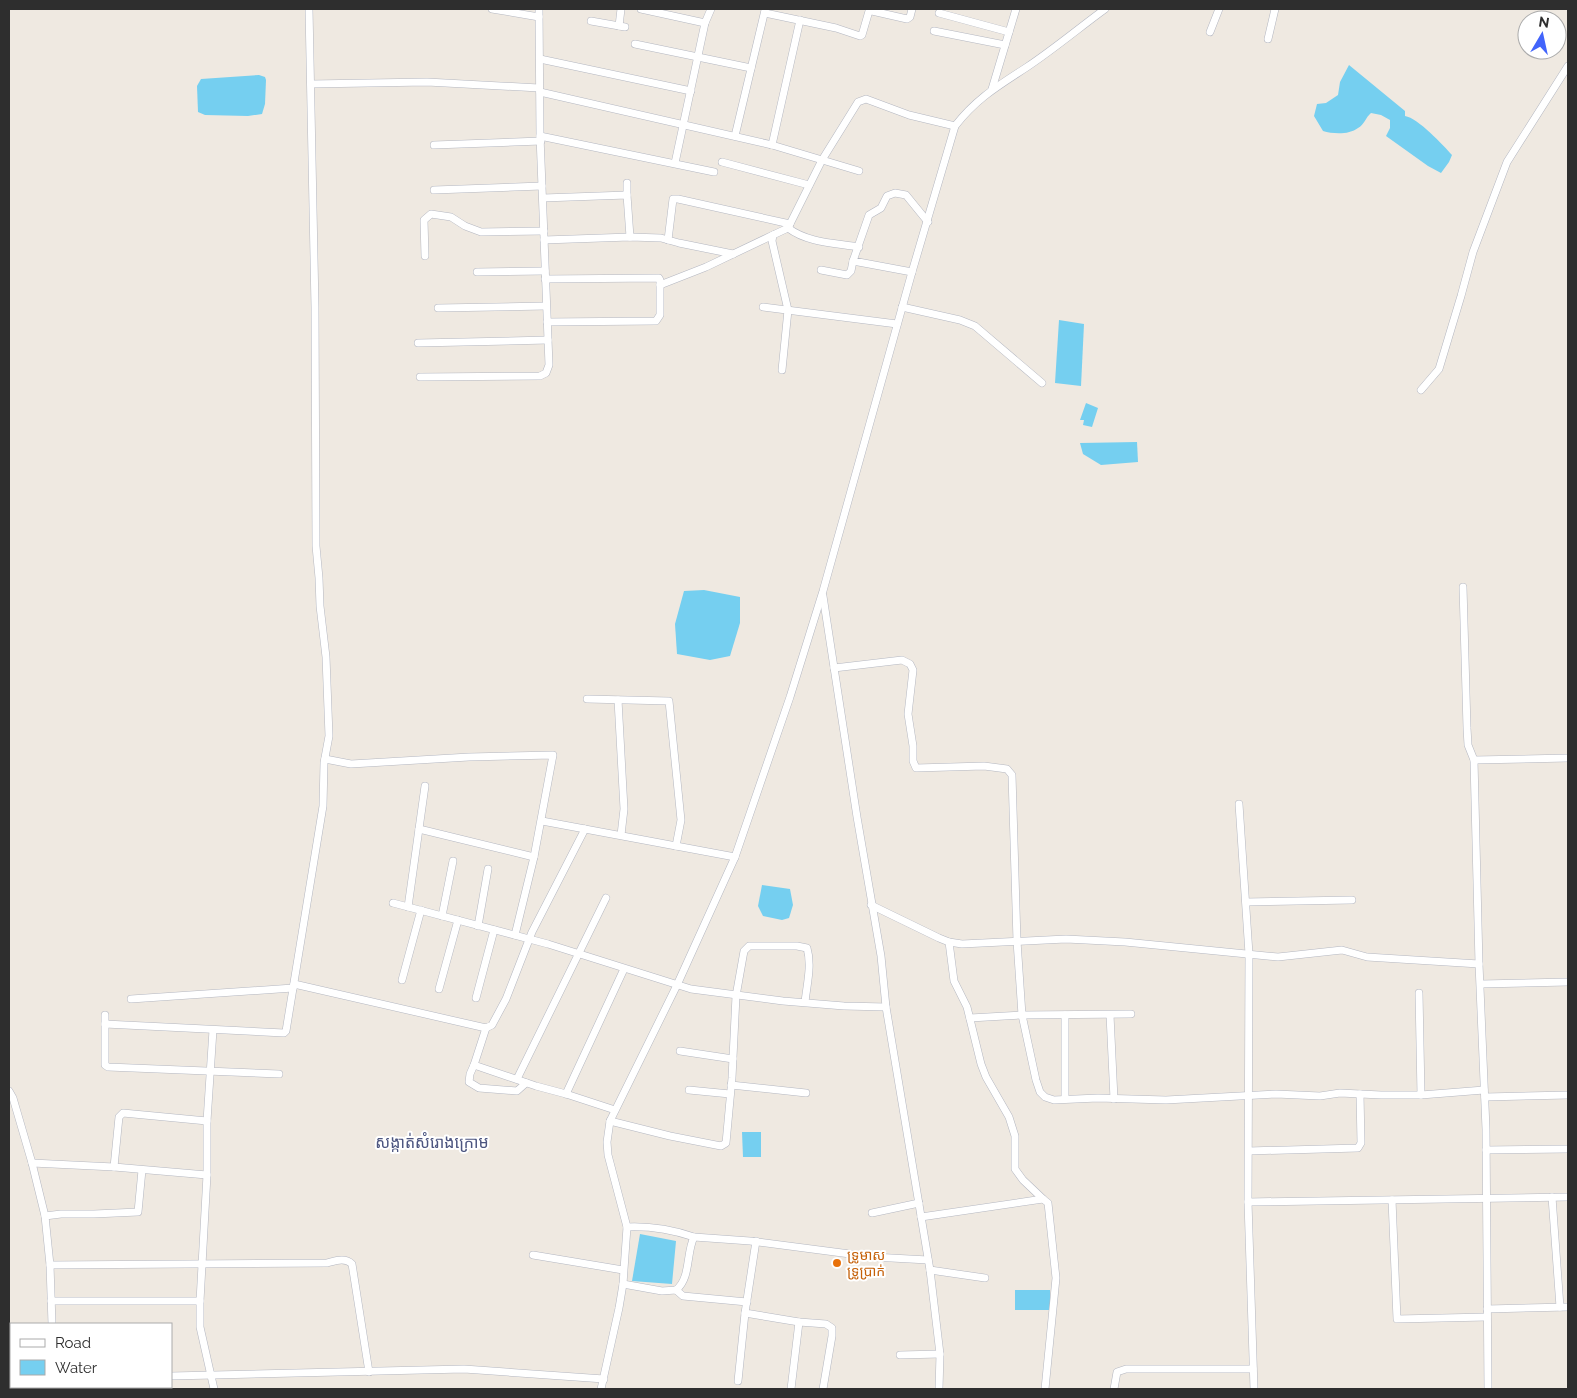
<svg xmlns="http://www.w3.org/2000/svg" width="1577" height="1398" font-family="Raleway,'Noto Sans Khmer',sans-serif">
  <rect width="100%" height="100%" fill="#efe9e1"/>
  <!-- water -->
  <g fill="#75cff0">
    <path d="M1349 65 1405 111V116C1418 118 1443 145 1452 155L1449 162 1441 173 1428 166 1386 136 1390 128V120L1381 115 1371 113C1366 117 1364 125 1358 128 1349 135 1333 134 1323 131L1314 116 1317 104 1326 103 1338 95 1340 82Z"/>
    <polygon points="259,75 265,77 266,80 265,104 262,114 248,116 205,115 198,112 197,86 201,79"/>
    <polygon points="1059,320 1084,324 1081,386 1055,383"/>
    <polygon points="1086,403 1098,408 1092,427 1083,425 1084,420 1080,420"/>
    <polygon points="1137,442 1138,462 1101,465 1083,454 1080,443"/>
    <polygon points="704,590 740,597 740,623 730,656 710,660 677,654 675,624 684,591"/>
    <polygon points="762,885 790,889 793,905 789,918 782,920 763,916 758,906"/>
    <polygon points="742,1132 761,1132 761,1157 743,1157"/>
    <polygon points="640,1234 676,1241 672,1284 632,1281"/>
    <rect x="1015" y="1290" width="35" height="20"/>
  </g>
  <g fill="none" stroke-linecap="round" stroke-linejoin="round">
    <!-- street casing -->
    <g stroke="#b4b7c1" stroke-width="8">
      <g id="street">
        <polyline points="492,9 539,17"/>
        <polyline points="641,9 705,23"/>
        <polyline points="765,13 836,28 860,36 862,35 869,11 872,11 907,19 910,17 912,9"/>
        <polyline points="939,13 1009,32"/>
        <polyline points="591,21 625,27"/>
        <polyline points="619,26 621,9"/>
        <polyline points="934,31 1005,45"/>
        <polyline points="1210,32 1219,9"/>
        <polyline points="1268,39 1275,9"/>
        <polyline points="635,44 751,68"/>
        <polyline points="540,59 691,91"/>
        <polyline points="311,84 427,82 539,88"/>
        <polyline points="992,89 1016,9"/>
        <polyline points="540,92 772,145 859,171"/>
        <polyline points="540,136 714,172"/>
        <polyline points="735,136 765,10"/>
        <polyline points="434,145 541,141"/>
        <polyline points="772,145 800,20"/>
        <polyline points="722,162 809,185"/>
        <polyline points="675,163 705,23 711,9"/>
        <polyline points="627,183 627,195"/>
        <polyline points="434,190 542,186"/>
        <polyline points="543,198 627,195 630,237"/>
        <path d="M788 228C808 243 835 243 859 247"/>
        <polyline points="544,240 630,237 661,238 679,243 733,254"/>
        <polyline points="668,240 673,199 678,199 790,224"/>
        <polyline points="425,256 424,220 431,214 451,217 465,226 481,232 544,231"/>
        <polyline points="821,270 847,275 851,271 853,261"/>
        <polyline points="477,272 545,271"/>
        <polyline points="912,272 853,261 869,215 881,208 887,196 895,193 906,195 928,222"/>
        <polyline points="545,279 659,278 660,280 660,315 656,321 547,322"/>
        <polyline points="660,285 706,267 773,235"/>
        <polyline points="763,307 897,324"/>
        <polyline points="902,307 960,320 975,326 1042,383"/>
        <polyline points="438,308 546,306"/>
        <polyline points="418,343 548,340"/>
        <polyline points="782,370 788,310 772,241 773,235 788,228 822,160 858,102 866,99 909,115 955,126"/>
        <polyline points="420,377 540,376 546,373 549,365 540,136 539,9"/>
        <polyline points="1421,390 1439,369 1461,296 1473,252 1507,162 1568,66"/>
        <polyline points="1463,587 1467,728 1468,745 1474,760 1479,964 1486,1129 1488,1389"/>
        <polyline points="823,596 857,817 881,956 886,1007 930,1270 940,1354 939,1389"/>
        <polyline points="834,668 902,660 910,664 913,670 908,714 913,746 913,761 916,768 984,766 1007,769 1012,775 1017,941 1022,1015 1036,1080 1040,1092 1045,1097 1054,1100 1098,1098 1166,1100 1276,1094 1320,1096 1340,1093 1381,1095 1421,1095 1484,1090"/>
        <polyline points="587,699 669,701 681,820 676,846"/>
        <polyline points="618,700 624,809 621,835"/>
        <polyline points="325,759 351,764 469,757 553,755 534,857 515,935"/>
        <polyline points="1474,760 1568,758"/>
        <polyline points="1239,804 1249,954 1248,1202 1254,1389"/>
        <polyline points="542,821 735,857"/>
        <polyline points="419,829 534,857"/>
        <polyline points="1246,902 1352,900"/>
        <polyline points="393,903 548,944 691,989 783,1001 844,1006 886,1007"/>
        <polyline points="871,905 939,938 949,942 962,944 1066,939 1125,942 1278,957 1342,950 1367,957 1479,964"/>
        <polyline points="408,907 425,786"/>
        <polyline points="442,916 453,861"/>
        <polyline points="478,926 488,869"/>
        <polyline points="949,942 954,981 967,1007 981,1064 986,1077 1009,1117 1015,1136 1015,1169 1023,1180 1043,1199"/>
        <polyline points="402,980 421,910"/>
        <polyline points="294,984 486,1028 492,1025 506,999 532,932 585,829"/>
        <polyline points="1481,984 1568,982"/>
        <polyline points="439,989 458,920"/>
        <polyline points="1419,993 1421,1095"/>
        <polyline points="476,998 494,930"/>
        <polyline points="131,999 293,988"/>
        <polyline points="105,1015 105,1065 108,1067 279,1074"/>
        <polyline points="1065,1015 1065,1099"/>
        <polyline points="1110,1015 1114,1099"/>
        <polyline points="970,1018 1022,1015 1131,1014"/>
        <polyline points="105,1024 284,1033 286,1031 323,806 324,763 329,736 326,657 320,606 319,578 316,546 315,307 309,9"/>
        <polyline points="486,1028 474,1065 536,1086 566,1094 615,1110"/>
        <polyline points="213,1030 207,1121 207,1175 200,1301 200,1327 214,1389"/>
        <polyline points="680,1051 733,1059"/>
        <polyline points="474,1065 470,1074 469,1082 479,1088 517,1091 526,1083"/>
        <polyline points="517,1079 606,898"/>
        <polyline points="731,1085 806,1093"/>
        <polyline points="689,1090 730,1094"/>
        <polyline points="9,1091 13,1098 32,1163 45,1216 50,1265 52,1324"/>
        <polyline points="566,1094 624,969"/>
        <polyline points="1485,1097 1568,1095"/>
        <path d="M610 1121 670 1136 721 1146 726 1143 732 1078 736 996 744 951 749 946H797L807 948C812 965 807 984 805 1002"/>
        <polyline points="1486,1150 1568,1149"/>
        <polyline points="1249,1151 1358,1148 1361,1143 1360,1094"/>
        <polyline points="32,1163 114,1167 207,1175"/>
        <polyline points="114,1167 119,1117 123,1113 207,1121"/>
        <polyline points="1552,1197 1560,1307"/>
        <polyline points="1392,1200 1397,1319 1487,1317"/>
        <polyline points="1248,1202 1568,1197"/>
        <polyline points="872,1213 919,1203"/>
        <polyline points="45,1216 61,1214 94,1214 138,1212 142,1170"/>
        <polyline points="921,1217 1043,1199 1048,1203 1056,1278 1045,1389"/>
        <path d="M627 1227C649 1226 673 1230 694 1237"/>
        <polyline points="756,1241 745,1313 799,1322 791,1389"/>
        <polyline points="533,1255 623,1270"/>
        <path d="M50 1265 327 1263C335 1261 345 1257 352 1264L369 1372"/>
        <polyline points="930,1270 985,1278"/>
        <path d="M623 1284 662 1291 676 1290C691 1278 686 1253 694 1237L750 1241 873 1257 928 1260"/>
        <polyline points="676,1290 683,1296 747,1302"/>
        <polyline points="51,1301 200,1301"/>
        <polyline points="1487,1309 1568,1307"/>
        <polyline points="799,1322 826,1324 832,1328 832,1336 823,1389"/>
        <polyline points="900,1355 940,1354"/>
        <polyline points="9,1374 11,1375"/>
        <polyline points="171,1376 464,1369 604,1379"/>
        <polyline points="738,1381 745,1313"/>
        <polyline points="54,1387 55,1389"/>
        <path d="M601 1389 619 1308 623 1284 627 1227 608 1155 607 1142 610 1121 677 985 735 857 790 697 823 591 912 272 955 126C977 98 998 86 1027 67 1054 49 1079 28 1105 9"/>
        <polyline points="1114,1389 1117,1372 1126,1369 1253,1369"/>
      </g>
    </g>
    <!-- street -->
    <use href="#street" stroke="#fff" stroke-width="7"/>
  </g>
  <!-- markers -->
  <circle fill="#e8710a" stroke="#fff" stroke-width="2" cx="837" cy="1263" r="5"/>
  <g text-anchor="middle" stroke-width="4" stroke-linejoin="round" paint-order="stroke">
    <!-- food labels -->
    <g font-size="14" fill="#c56008" stroke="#fff" text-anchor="start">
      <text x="847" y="1260">ទ្រូមាស<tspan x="847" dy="16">ទ្រូប្រាក់</tspan></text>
    </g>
    <!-- quarter labels -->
    <g font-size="16" fill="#4d5680" stroke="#fff">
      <text x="432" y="1148">សង្កាត់សំរោងក្រោម</text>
    </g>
  </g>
  <!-- border -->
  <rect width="1577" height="1398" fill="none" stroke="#2e2e2e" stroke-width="20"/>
  <!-- legend -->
  <rect x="10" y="1323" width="162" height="65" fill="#ffffff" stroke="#ababab"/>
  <rect x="20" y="1339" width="25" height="8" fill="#ffffff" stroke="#ababab"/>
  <text x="55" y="1348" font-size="15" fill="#2e2e2e">Road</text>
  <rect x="20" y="1360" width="25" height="15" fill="#75cff0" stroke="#ababab"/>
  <text x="55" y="1373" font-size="15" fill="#2e2e2e">Water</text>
  <!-- north arrow -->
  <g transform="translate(1542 35) rotate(9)"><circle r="24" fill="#ffffff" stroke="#ababab"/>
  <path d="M0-4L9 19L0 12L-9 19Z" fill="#4264fb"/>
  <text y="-8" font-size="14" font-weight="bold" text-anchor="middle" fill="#2e2e2e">N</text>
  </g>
</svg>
